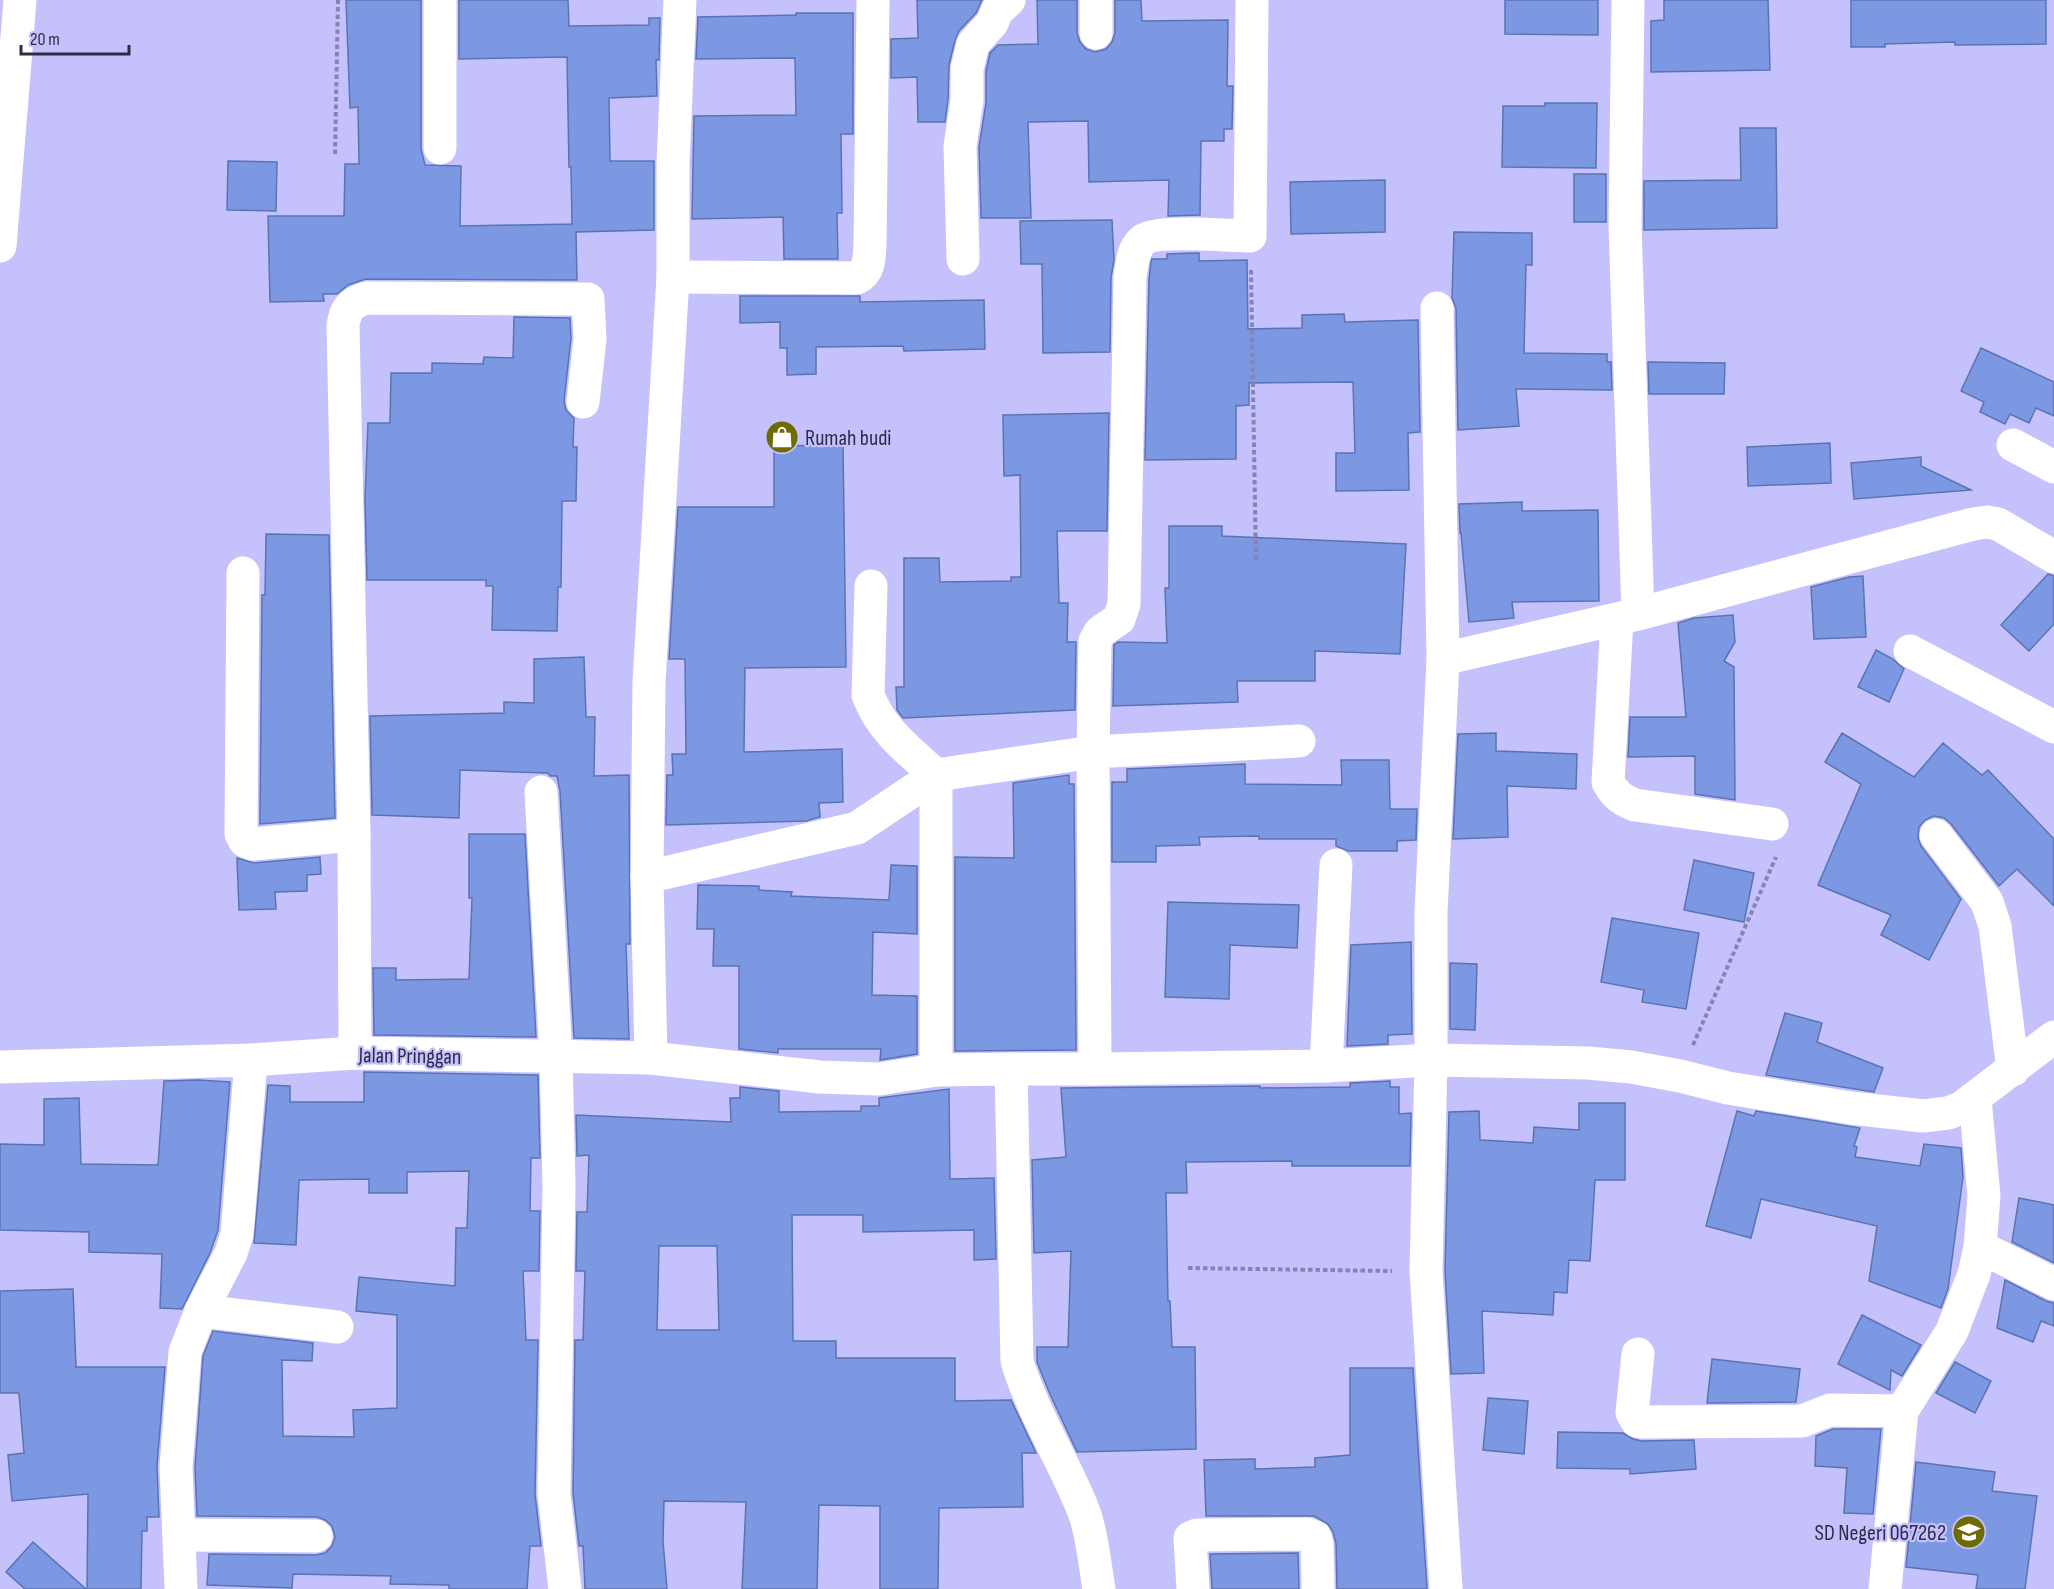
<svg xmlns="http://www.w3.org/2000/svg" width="2054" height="1589" font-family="'Sofia Sans Condensed',sans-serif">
  <rect width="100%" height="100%" fill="#c5c1fd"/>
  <!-- building -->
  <g fill="#7c98e2" stroke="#5a73b4" stroke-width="1.5" fill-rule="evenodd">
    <polygon points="346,0 421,0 421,149 425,165 461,166 460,226 572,224 571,167 569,167 567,57 459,59 459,0 568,0 569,26 649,25 649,18 660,18 659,60 656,60 657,96 609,98 610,161 654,161 654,230 576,232 577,280 366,279 348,285 337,294 323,294 324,301 270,302 268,216 344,216 345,164 359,164 358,107 350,108"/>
    <polygon points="917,0 982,0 976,13 959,31 955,40 949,65 948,99 945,122 918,122 917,77 891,78 891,39 918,38"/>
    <polygon points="1037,0 1077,0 1077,33 1080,42 1086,49 1095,52 1106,49 1112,42 1115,33 1115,0 1141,0 1142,21 1228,20 1227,86 1233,86 1232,129 1224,129 1224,141 1201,141 1200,215 1168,216 1169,180 1089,182 1088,121 1028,122 1031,218 981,218 979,147 986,103 986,71 990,53 998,45 1038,44"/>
    <polygon points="1505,0 1598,0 1598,35 1505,34"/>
    <polygon points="1664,0 1768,0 1770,70 1651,72 1651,21 1664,20"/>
    <polygon points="1851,0 2046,0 2046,44 1955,45 1955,42 1885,44 1885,47 1851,47"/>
    <polygon points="796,13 853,13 853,134 841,134 842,213 837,213 838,259 784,259 783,217 692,219 694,116 796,115 795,58 696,59 698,17 796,15"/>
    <polygon points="1545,103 1597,103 1596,168 1502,167 1503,106 1545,106"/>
    <polygon points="1740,128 1776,128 1777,228 1644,230 1644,181 1741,180"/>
    <polygon points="228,161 277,162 276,211 227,210"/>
    <rect x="1574" y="174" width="32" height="48"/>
    <polygon points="1385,180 1385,232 1291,234 1290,182"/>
    <polygon points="1112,220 1114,260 1111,277 1110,352 1043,353 1042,264 1021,264 1020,221"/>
    <polygon points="1454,232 1532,233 1532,265 1526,265 1524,353 1607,354 1607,362 1611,362 1612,390 1516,389 1519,426 1458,430 1456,308 1452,298"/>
    <polygon points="1193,253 1199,253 1199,261 1247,260 1248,329 1302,328 1302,315 1344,314 1345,322 1418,320 1420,432 1408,433 1409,490 1336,491 1336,453 1355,453 1353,382 1249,383 1249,405 1236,406 1236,459 1145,460 1149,279 1151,262 1152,259 1167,259 1167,254"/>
    <polygon points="740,296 860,296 860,302 984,300 985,349 904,351 903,346 816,347 816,374 787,375 787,348 780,348 780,322 740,323"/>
    <polygon points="514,317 570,318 571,338 564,401 566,410 574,418 573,447 577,447 576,501 562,501 561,587 558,587 557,631 492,630 493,586 486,586 486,580 367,580 365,499 368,423 390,423 391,373 432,373 432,363 483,364 484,357 513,358"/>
    <polygon points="1981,348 2054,382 2054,416 2036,408 2029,423 2010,414 2005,424 1980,412 1984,402 1961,391"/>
    <polygon points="1648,362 1725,363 1724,394 1649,394"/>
    <polygon points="1109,413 1107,531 1057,531 1059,603 1068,603 1067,642 1076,642 1075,710 903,718 897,710 896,687 904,687 904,558 939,558 940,582 1011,581 1011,577 1021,577 1020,475 1004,476 1003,415"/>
    <polygon points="1830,443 1831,483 1748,486 1747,447"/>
    <polygon points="843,445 846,667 745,668 744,752 842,749 843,802 819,803 820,817 806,821 666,825 667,775 673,775 672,754 686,754 685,659 669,659 678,507 774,507 774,446"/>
    <polygon points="1921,457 1921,466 1971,490 1854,499 1851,463"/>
    <polygon points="1522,502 1522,511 1598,510 1599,601 1512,602 1514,618 1469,622 1461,533 1460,533 1459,504"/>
    <polygon points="1169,526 1222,526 1222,536 1406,544 1400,654 1315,651 1315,681 1237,681 1238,702 1113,706 1114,645 1118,642 1167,643 1165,588 1169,588"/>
    <polygon points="266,534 329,535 335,818 260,824 262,595 265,595"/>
    <polygon points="2048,574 2054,576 2054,624 2029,651 2001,625"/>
    <polygon points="1863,576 1866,637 1814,639 1811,587 1849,577"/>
    <polygon points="1733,615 1735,642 1724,661 1734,667 1735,800 1695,794 1695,756 1628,757 1630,717 1686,717 1678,623 1694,618"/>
    <polygon points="1876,650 1893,659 1904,669 1889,702 1858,687"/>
    <polygon points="584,657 586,717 595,717 594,776 629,775 630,944 626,944 629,1039 574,1038 560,791 557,776 550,776 548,773 460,770 459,818 372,815 370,716 504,713 504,702 534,703 534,659"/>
    <polygon points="1496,733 1496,751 1577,754 1576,789 1507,786 1508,837 1453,839 1458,734"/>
    <polygon points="1842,733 1914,777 1943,743 1982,775 1988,770 2054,839 2054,906 2017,869 1999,886 1951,824 1944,818 1934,816 1925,820 1919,827 1918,838 1921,846 1961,899 1929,960 1881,935 1891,915 1818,885 1861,784 1825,762"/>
    <polygon points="1341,760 1389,760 1390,809 1417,809 1416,840 1397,841 1397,851 1348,851 1336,846 1336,839 1259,839 1259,836 1199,837 1200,845 1156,846 1156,862 1112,862 1112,782 1127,782 1127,769 1245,764 1245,784 1342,785"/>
    <polygon points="1069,775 1069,784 1074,784 1076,1050 955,1051 955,857 1014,858 1013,783"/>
    <polygon points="469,834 525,834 536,1037 374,1035 373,968 396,968 396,980 469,979 472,898 469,898"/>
    <polygon points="320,857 321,874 307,875 307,891 275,892 276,909 239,910 237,858 254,863"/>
    <polygon points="1694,860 1754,873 1744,922 1684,910"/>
    <polygon points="891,865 917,866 917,934 873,932 872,995 917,996 917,1054 880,1060 881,1049 778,1049 778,1053 739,1049 739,966 713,966 714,929 697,929 698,885 759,886 759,890 792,892 791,896 889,900"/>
    <polygon points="1168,902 1299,905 1297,948 1230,945 1229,999 1165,997"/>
    <polygon points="1612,918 1699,933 1686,1009 1642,1002 1644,990 1601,982"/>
    <polygon points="1411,942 1412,1034 1388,1035 1388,1044 1347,1046 1351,945"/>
    <polygon points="1450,963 1477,964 1475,1030 1450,1029"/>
    <polygon points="1785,1013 1822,1023 1817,1042 1883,1068 1874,1092 1766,1075"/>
    <polygon points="364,1072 538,1075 540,1158 531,1158 530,1211 540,1211 539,1271 523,1271 526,1340 538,1340 535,1494 541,1546 530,1546 527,1589 449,1589 449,1585 390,1584 391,1576 293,1574 292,1588 207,1585 209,1554 316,1555 325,1553 332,1546 335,1537 332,1526 325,1520 317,1517 197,1516 195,1467 203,1356 213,1331 313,1343 312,1361 282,1360 283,1436 354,1437 353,1410 397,1408 397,1315 356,1311 359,1277 455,1286 456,1228 467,1228 469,1171 407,1172 407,1193 369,1193 369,1179 299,1180 296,1245 254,1243 268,1085 290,1086 290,1102 364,1102"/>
    <polygon points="198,1080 230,1082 218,1230 210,1253 182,1309 160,1308 162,1254 89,1252 89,1232 0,1230 0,1144 44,1145 44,1099 79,1098 81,1164 158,1165 164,1081"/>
    <polygon points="1390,1081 1390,1087 1399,1087 1399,1114 1411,1113 1410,1166 1292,1166 1292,1161 1186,1162 1187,1193 1166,1193 1168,1301 1170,1301 1172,1347 1195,1347 1196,1449 1077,1452 1049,1392 1037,1362 1037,1347 1068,1347 1071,1251 1034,1253 1032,1160 1066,1157 1061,1088 1260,1086 1260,1088 1350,1087 1350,1083"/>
    <path d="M740 1087 779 1091V1112L861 1111V1106H879V1098L949 1089 950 1179 994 1178 996 1259 974 1260V1230L863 1232V1215H792L793 1341H836V1358H955V1401L1011 1400 1036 1453H1022L1023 1507 939 1508 938 1589H880V1506L819 1505 817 1589H742L746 1502 664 1501 663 1541 667 1589H585L583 1546H579L573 1493 575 1340H583L585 1271H576L577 1212H587L589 1155 577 1156 576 1115 731 1122 730 1098H740ZM659 1246H717L719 1330H657Z"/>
    <polygon points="1579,1103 1625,1103 1625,1180 1595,1180 1590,1261 1569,1260 1567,1293 1554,1292 1553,1315 1482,1311 1484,1373 1451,1374 1445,1271 1449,1112 1479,1111 1480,1140 1533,1143 1534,1127 1579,1130"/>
    <polygon points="1737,1111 1754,1116 1756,1111 1860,1128 1854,1146 1857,1147 1855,1157 1920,1166 1924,1144 1961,1148 1963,1177 1948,1289 1941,1308 1869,1281 1877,1226 1761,1199 1751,1238 1706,1226"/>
    <polygon points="2019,1198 2054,1205 2054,1263 2012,1242"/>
    <polygon points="2005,1280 2046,1301 2054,1303 2054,1326 2041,1321 2033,1342 1997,1328"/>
    <polygon points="73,1289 76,1367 165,1367 157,1466 159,1517 147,1517 147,1531 142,1531 141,1589 87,1589 88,1494 12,1501 8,1455 24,1453 19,1393 0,1393 0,1291"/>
    <polygon points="1862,1315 1921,1345 1902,1376 1891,1370 1890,1390 1838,1364"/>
    <polygon points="1712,1359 1800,1369 1796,1402 1707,1403"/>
    <polygon points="1955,1362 1991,1381 1975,1413 1936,1393"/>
    <polygon points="1350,1368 1413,1368 1427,1589 1337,1589 1336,1544 1333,1532 1328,1524 1314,1516 1206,1516 1204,1460 1255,1459 1255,1469 1315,1467 1315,1458 1350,1455"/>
    <polygon points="1488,1398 1528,1401 1524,1454 1483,1450"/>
    <polygon points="1833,1429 1881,1429 1873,1514 1844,1513 1847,1468 1815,1466 1816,1436"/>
    <polygon points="1558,1432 1623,1433 1633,1439 1642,1441 1694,1440 1696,1469 1630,1474 1630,1469 1557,1468"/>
    <polygon points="1916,1462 1995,1472 1992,1491 2037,1496 2025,1589 1976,1589 1978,1575 1906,1567"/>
    <polygon points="33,1542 86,1589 25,1589 6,1572"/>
    <polygon points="1298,1553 1299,1589 1212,1589 1210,1554"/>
  </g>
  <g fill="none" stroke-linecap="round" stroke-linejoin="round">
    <!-- path -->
    <g stroke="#8783b2" stroke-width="4" stroke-dasharray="4.5 3" stroke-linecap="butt">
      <polyline points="335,154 338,0"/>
      <polyline points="1251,270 1256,563"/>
      <polyline points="1693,1045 1776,857"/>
      <polyline points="1188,1268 1392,1271"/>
    </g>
    <!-- street -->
    <g stroke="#fff" stroke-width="33">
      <polyline points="1096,0 1096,33"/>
      <path d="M1252 0 1250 236C1229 236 1155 229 1142 241 1132 250 1132 265 1130 277L1124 604 1119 619 1100 632 1095 641 1093 752 1299 741"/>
      <polyline points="1628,0 1625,225 1638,614"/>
      <polyline points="440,148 440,0"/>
      <polyline points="0,246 20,0"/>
      <polyline points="963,259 960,146 967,100 967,69 973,44 992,23 997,11 1009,0"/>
      <path d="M673 277 857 278C870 271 869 258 870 244L873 0"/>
      <polyline points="1437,308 1443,659"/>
      <polyline points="2013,445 2054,467"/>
      <polyline points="243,573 241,834 245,841 252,844 354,835"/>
      <path d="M871 586 868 695C881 730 909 751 936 775V1070"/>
      <path d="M1617 620 1608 782C1615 795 1622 800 1635 805L1772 824"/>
      <polyline points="1910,651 2054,727"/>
      <polyline points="541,792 556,1057 559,1186 554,1494 565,1589"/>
      <polyline points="1936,835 1987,902 1995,926 2013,1070"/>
      <polyline points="647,877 857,828 936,775 1093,752 1095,1069"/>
      <path d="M355 1053 354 835 343 326C345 310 350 303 366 298L588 299 590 339 583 402"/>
      <polyline points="651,1058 647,877 649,682 673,277 673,164 680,0"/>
      <polyline points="1326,1066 1336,865"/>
      <polyline points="0,1067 251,1060 355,1053 651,1058 820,1077 879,1079 936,1070 1011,1069 1095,1069 1326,1066 1431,1060 1588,1063 1631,1067 1680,1076 1728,1088 1851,1108 1923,1116 1948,1113 1961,1108 2054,1037"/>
      <path d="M1011 1069 1017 1361C1033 1414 1064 1461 1084 1512 1092 1533 1095 1566 1099 1589"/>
      <polyline points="1980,1247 2054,1284"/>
      <polyline points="201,1311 337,1327"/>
      <polyline points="1638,1354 1632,1413 1637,1421 1642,1422 1802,1421 1830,1410 1902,1411"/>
      <polyline points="180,1535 316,1536"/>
      <polyline points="181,1589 176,1467 185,1352 201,1311 231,1253 237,1234 251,1060"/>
      <polyline points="1193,1589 1190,1538 1197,1535 1307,1534 1315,1537 1317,1544 1318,1589"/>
      <polyline points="1446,1589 1426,1271 1431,1060 1431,913 1443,659 1638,614 1973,524 1987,522 1998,524 2054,557"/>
      <polyline points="1885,1589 1902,1411 1952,1331 1974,1274 1980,1247 1984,1196 1975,1099"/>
    </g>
  </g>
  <!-- icons -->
  <defs>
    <g id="shop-disc" transform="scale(1.725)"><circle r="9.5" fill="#6e6a05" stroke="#c5c1fd"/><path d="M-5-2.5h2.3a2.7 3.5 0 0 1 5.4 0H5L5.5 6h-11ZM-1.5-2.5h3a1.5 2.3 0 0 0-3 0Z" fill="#fff"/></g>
    <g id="school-disc" transform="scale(1.725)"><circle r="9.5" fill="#6e6a05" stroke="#c5c1fd"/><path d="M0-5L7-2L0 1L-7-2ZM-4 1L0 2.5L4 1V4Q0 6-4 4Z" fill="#fff"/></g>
  </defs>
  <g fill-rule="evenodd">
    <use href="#shop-disc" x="782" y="437"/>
    <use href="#school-disc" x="1969" y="1532"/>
  </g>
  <g text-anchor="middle" stroke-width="4.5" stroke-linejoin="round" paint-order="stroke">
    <!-- poi labels -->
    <g font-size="22" fill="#2e2b48" stroke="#c5c1fd" text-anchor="start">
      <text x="805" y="445">Rumah budi</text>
      <text x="1946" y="1540" text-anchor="end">SD Negeri 067262</text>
    </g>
    <!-- street labels -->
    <g font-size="22" fill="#2e2b48" stroke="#c5c1fd">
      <text transform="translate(410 1055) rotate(1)" y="8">Jalan Pringgan</text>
    </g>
  </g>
  <!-- scale -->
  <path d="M21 45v9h108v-9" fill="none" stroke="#2e2b48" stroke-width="3"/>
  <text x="30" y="45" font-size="18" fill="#2e2b48" stroke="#c5c1fd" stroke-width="4.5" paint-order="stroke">20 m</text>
</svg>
